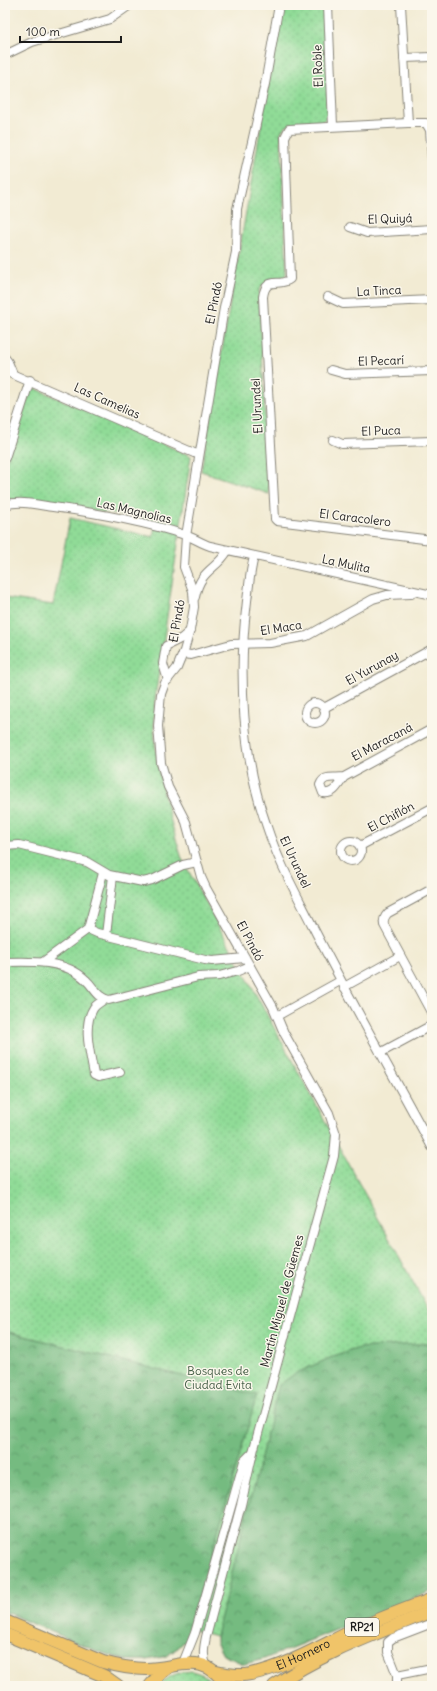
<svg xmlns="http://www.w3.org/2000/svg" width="437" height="1691" font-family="Delius,sans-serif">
  <defs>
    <pattern id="green-dots" width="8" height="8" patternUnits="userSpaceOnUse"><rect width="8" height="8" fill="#90db97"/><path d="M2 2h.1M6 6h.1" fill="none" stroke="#7cbb82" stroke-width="1.8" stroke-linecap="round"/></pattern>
    <pattern id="forest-crowns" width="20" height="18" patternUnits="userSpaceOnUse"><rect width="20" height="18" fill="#74bb80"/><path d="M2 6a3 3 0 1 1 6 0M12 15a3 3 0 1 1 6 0" fill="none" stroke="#5e9768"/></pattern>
  </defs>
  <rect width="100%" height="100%" fill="#fbf7ec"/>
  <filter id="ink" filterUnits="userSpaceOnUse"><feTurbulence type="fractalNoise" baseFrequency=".025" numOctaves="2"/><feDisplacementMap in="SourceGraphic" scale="8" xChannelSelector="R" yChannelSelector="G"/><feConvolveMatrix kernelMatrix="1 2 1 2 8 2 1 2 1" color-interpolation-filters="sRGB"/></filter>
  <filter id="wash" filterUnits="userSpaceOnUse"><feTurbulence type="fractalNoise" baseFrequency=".012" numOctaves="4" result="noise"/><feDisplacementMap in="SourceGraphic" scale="16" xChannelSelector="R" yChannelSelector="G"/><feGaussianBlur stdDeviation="0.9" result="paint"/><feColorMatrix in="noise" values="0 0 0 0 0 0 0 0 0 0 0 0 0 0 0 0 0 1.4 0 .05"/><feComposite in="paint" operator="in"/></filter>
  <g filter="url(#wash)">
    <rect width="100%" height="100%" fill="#f2ebd3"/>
    <!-- green -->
    <g fill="url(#green-dots)" stroke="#567c5a">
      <path d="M282 5H323L329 115 322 122C308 122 289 119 281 132L287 274C276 283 268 276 259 290L269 494 201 471Z"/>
      <path d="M32 387 191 456 156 691C155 703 153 716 154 728 156 772 169 816 182 859L432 1317V1591L264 1659 244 1664 223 1655 217 1644 216 1636 191 1629 186 1640 180 1646 167 1656 146 1660H126L97 1651 5 1612V598L53 605 70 518 153 537 156 521 29 500H5V465Z"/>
      <path d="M192 1671C202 1674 210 1677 217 1686H160C168 1675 179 1672 192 1671Z"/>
    </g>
    <!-- forest -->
    <g fill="url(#forest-crowns)" stroke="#486c4e">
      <polygon points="5,1331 257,1395 190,1629 186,1640 180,1646 167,1656 146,1660 126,1660 97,1651 5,1612"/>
      <polygon points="432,1343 432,1591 264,1659 244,1664 223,1655 216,1642 216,1636 279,1385 296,1373 332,1357 359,1348"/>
    </g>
  </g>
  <g filter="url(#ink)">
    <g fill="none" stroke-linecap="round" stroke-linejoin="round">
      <!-- minor casing -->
      <g stroke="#878478" stroke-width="10">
        <g id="minor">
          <polyline points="328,5 333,126"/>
          <polyline points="401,5 408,123"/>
          <polyline points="5,55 32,42 110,19 130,5"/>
          <polyline points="404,58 432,57"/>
          <path d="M432 160 430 130 426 123H408L289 129 285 137 290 279C279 288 266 275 263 297L275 519 277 521 432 540"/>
          <polyline points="350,227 367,233 432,229"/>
          <polyline points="328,297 343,304 432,300"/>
          <polyline points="5,358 8,362 13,374"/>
          <polyline points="331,370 345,374 432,371"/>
          <polyline points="5,371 194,453 199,454"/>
          <polyline points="333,440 342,444 432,441"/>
          <polyline points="5,458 30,380"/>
          <path d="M5 505C20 500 38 505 53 507 97 513 143 521 185 535 194 538 201 543 210 546L432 595"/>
          <path d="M254 557C250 571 249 586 247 601 238 674 242 757 267 827 278 861 296 893 312 925 350 1000 392 1073 432 1147"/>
          <path d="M195 597C201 568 216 571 228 550"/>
          <polyline points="183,654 191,655 231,644 270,643 307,636 373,599 387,595 411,594"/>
          <polyline points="168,680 163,664 166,646 182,638 190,631"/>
          <circle cx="315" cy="713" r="10"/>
          <polyline points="324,708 432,649"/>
          <path d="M344 777C338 785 334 795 323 793L320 785C324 774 334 779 344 777L432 729"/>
          <circle cx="351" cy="851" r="10"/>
          <polyline points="5,846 19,845 87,862 109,875 143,882 152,880 183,865 197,862"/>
          <polyline points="360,846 432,808"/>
          <path d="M432 889 388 913C384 917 383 920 384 925L432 1014"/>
          <polyline points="88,929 97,933 205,960 212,961 245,958"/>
          <polyline points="106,935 113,876"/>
          <path d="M5 962C31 961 66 960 86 980 95 988 96 997 109 1000L198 977 219 976 238 971 250 966"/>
          <polyline points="43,962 88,929 103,873"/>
          <polyline points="344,987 400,956"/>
          <path d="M105 999C101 1002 95 1005 93 1009 82 1027 91 1056 94 1075L98 1077 120 1072"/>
          <polyline points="277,1016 340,981"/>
          <polyline points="380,1053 432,1025"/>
          <polyline points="183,1663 195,1633 244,1461 253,1452"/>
          <path d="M207 1667C202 1657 204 1647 206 1637L241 1505 253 1452 334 1156 336 1134 329 1113 284 1033 273 1007 206 888 201 877 186 822 168 787 161 763 158 726 161 694 165 683 177 668 184 651 190 630 194 607 193 591 184 567 186 536 224 308 236 252 237 209 265 84 279 5"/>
          <polyline points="397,1675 432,1668"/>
          <polyline points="397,1686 397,1675 388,1652 388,1642 393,1638 432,1623"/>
        </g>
      </g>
      <!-- primary casing -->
      <g stroke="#878478" stroke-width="14">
        <g id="primary">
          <path d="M5 1621 103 1662C117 1666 131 1669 146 1669 180 1668 203 1650 227 1686"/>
          <polyline points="5,1634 104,1676 118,1686"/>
          <path id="s1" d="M215 1672C227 1674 239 1677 251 1674 285 1667 321 1646 352 1631 378 1619 406 1609 432 1599"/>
          <polyline points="150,1686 161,1673 169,1667"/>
          <path d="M274 1686C321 1653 378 1633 432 1611"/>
        </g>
      </g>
      <!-- minor -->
      <use href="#minor" stroke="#fff" stroke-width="8"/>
      <!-- primary -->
      <use href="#primary" stroke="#f0c469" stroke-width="12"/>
    </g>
  </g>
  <g text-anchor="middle" stroke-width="3" stroke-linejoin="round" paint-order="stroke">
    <!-- shield labels -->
    <rect fill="#fbf7ec" stroke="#5f5e5a" stroke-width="1" x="345" y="1618" width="34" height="18" rx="3"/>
    <g font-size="11" font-weight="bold" fill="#1c1c1c">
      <text x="362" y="1631">RP21</text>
    </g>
    <!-- street labels -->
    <g font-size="12" fill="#1c1c1c" stroke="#fbf7ec">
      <text transform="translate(318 66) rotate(-92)" y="4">El Roble</text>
      <text transform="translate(390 219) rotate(-2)" y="4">El Quiyá</text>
      <text transform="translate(379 291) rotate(-3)" y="4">La Tinca</text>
      <text transform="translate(214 303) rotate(-79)" y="4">El Pindó</text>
      <text transform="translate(381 361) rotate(-2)" y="4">El Pecarí</text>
      <text transform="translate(107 401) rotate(24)" y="4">Las Camelias</text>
      <text transform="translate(257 406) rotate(-93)" y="4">El Urundel</text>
      <text transform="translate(381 431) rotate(-2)" y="4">El Puca</text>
      <text transform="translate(134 511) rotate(13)" y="4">Las Magnolias</text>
      <text transform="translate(355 518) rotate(7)" y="4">El Caracolero</text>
      <text transform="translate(346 564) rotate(12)" y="4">La Mulita</text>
      <text transform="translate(177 621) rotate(-80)" y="4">El Pindó</text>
      <text transform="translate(281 628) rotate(-9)" y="4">El Maca</text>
      <text transform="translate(372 668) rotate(-29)" y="4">El Yurunay</text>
      <text transform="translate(382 742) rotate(-28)" y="4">El Maracaná</text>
      <text transform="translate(391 817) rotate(-28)" y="4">El Chiflón</text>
      <text transform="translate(295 862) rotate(65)" y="4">El Urundel</text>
      <text transform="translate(250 941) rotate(62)" y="4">El Pindó</text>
      <text transform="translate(282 1301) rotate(-75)" y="4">Martín Miguel de Güemes</text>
      <text dy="4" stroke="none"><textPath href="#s1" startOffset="92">El Hornero</textPath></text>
    </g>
    <!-- park labels -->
    <g font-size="12" fill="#455f47" stroke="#fbf7ec">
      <text x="218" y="1375">Bosques de<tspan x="218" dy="14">Ciudad Evita</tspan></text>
    </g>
  </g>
  <!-- margin -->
  <rect width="437" height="1691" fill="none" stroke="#fbf7ec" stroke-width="20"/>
  <!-- scale -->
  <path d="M20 36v6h101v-6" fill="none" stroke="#1c1c1c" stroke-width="2"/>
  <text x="26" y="36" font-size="12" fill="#1c1c1c" stroke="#fbf7ec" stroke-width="3" paint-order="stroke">100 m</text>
</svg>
